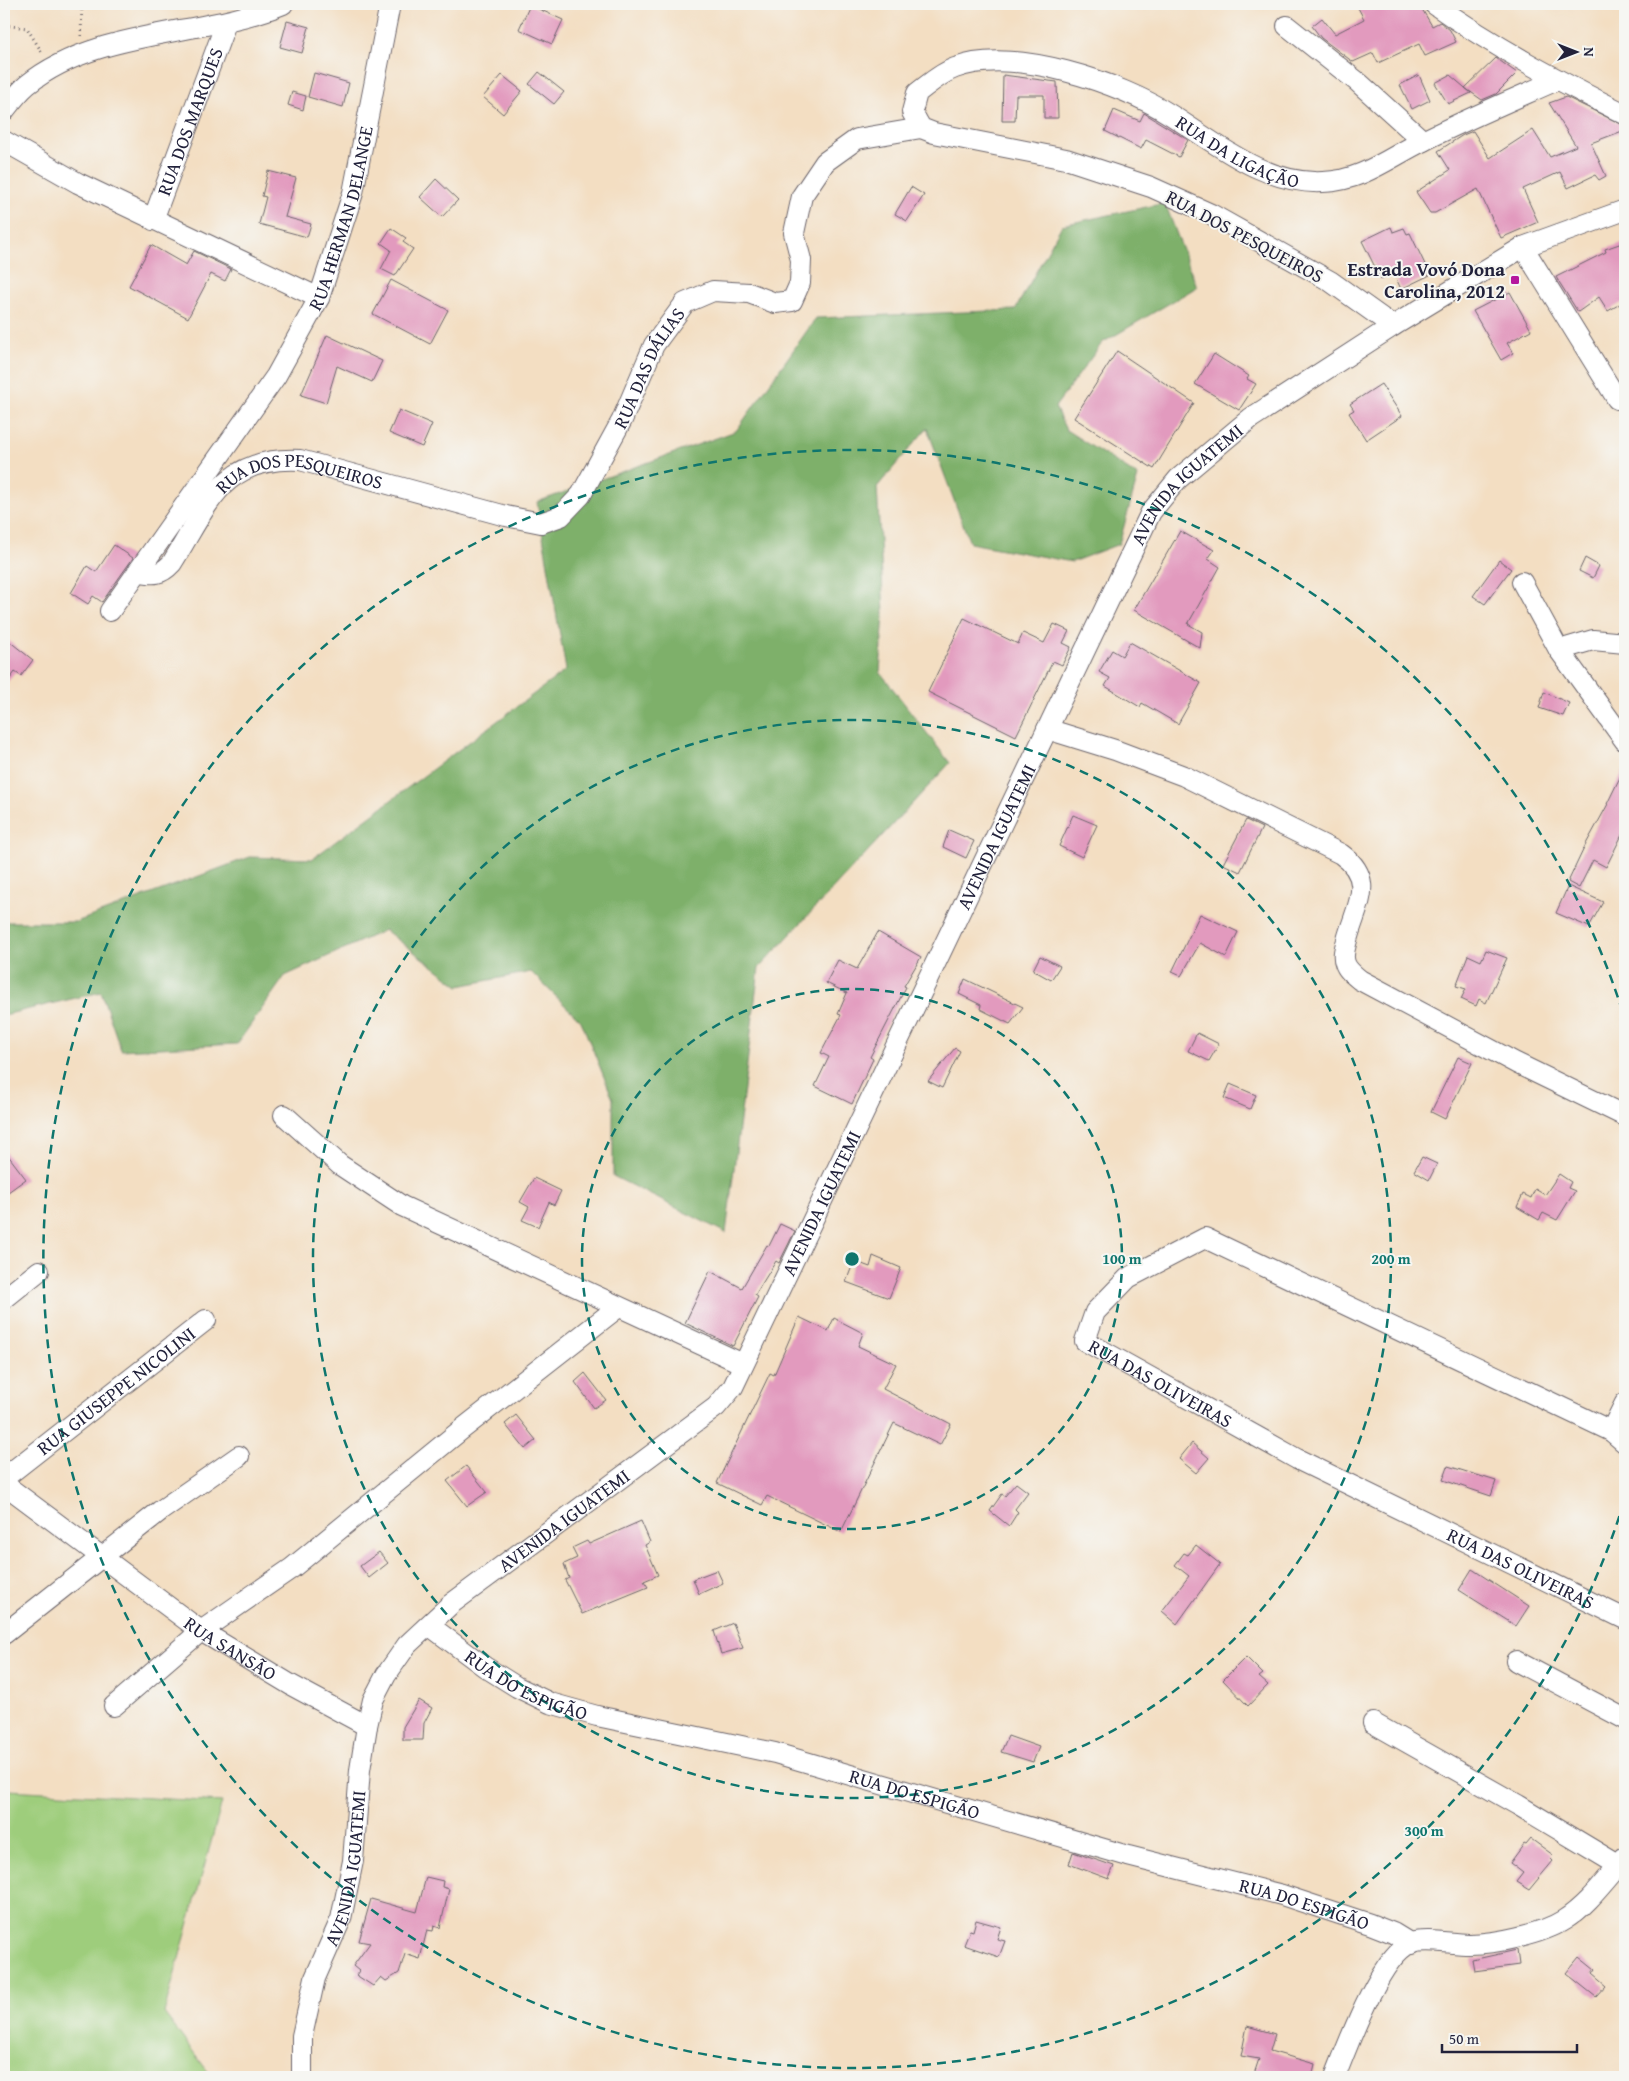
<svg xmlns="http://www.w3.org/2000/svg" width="1629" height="2081" font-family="'Gentium Book Plus',serif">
  <rect width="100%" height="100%" fill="#f6f6f2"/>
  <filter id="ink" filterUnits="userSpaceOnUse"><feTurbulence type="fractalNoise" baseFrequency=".02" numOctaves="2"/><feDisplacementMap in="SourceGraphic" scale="10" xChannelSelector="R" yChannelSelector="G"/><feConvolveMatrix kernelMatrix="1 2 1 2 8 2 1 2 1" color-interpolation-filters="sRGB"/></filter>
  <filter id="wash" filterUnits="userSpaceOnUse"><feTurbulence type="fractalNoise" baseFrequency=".0096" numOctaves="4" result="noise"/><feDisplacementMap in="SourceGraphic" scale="20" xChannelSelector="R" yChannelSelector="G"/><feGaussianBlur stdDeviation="1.12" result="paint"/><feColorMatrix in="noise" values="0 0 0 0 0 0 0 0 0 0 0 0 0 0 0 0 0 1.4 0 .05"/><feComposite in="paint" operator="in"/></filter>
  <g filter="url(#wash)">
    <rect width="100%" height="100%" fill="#f3dec2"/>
    <!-- green -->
    <polygon fill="#9ecd7b" stroke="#60785b" points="4,1786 8,1790 222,1802 164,2013 212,2077 4,2077"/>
    <!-- forest -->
    <polygon fill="#7eb06b" stroke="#506953" points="1165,203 1197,287 1102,343 1055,407 1066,430 1138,476 1119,544 1072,562 970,543 927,428 877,487 884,613 880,672 950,763 759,968 726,1233 613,1176 613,1099 581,1021 531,972 459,986 385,930 285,976 237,1044 121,1050 101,992 4,1015 4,922 76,922 250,857 312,859 566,670 537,502 736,431 816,318 1015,310 1062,225"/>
    <g id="blocks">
      <!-- building -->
      <g fill="#e29abe">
        <polygon points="1356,4 1419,4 1432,26 1440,22 1450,30 1456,42 1425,56 1419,44 1378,63 1373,53 1353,62 1321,38 1312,26 1322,18 1335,34 1364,19"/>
        <polygon points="530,5 563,20 552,44 519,29"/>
        <polygon points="287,21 309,27 302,53 280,47"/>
        <polygon points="1496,58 1517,73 1496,94 1482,100 1465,88"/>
        <polygon points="539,72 564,92 554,104 529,84"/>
        <polygon points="314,73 349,83 343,107 308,97"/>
        <polygon points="502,75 522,91 503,114 483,97"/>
        <polygon points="1003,75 1057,82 1058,118 1044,118 1044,95 1016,95 1015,121 1002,121"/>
        <polygon points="1419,75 1430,100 1412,109 1400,85"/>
        <polygon points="1450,75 1471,93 1448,104 1435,83"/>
        <polygon points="292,92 306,96 303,110 288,105"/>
        <polygon points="1566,97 1625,126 1625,130 1591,143 1606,176 1599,180 1595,175 1568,188 1560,172 1523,189 1538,222 1501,238 1478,189 1435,213 1430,213 1416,192 1450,170 1438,151 1463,135 1473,131 1490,158 1533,130 1550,157 1576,146 1549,103"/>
        <polygon points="1114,110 1140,121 1144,113 1188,140 1179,157 1146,140 1141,149 1105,131"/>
        <polygon points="268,171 296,178 285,217 311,224 307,237 259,224 266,197 262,196"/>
        <polygon points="436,179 458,200 442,217 420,197"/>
        <polygon points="911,187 924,195 907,221 895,214"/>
        <polygon points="1391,227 1393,232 1404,228 1407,234 1410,233 1430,275 1401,289 1393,272 1381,279 1362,241"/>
        <polygon points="391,228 406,238 403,242 413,249 395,276 381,269 391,250 381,243"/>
        <polygon points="1625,242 1625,301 1608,311 1599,297 1578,312 1556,277 1606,252 1605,249"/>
        <polygon points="151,245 186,265 194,251 231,269 225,281 211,274 188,318 129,286"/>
        <polygon points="391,280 448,310 430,344 373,314"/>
        <polygon points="1510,292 1531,330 1507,343 1513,353 1501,360 1473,311"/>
        <polygon points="327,335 382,361 372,382 337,366 326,403 301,395"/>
        <polygon points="1117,351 1194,403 1154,469 1074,418"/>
        <polygon points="1214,354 1249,376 1247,379 1256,384 1239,410 1195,384"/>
        <polygon points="1381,384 1402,416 1366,440 1349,413 1354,410 1350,404"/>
        <polygon points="399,410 432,424 422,447 389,433"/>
        <polygon points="1180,531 1214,550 1208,559 1220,567 1188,624 1202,632 1200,648 1134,610"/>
        <polygon points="114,545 133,558 102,602 93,596 88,604 71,593 87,566 96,572"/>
        <polygon points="1585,558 1599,566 1593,578 1579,571"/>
        <polygon points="1499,560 1511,569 1485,604 1473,596"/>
        <polygon points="964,618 1018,644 1023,633 1044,643 1054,624 1069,631 1063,643 1071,647 1062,665 1053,661 1016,736 928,692"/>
        <polygon points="4,637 33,660 21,676 15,672 4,687"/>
        <polygon points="1130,642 1201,683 1178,724 1142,703 1140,707 1105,686 1110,678 1099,672 1112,650 1122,656"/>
        <polygon points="1544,692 1569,703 1563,716 1539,708"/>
        <polygon points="1625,767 1625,829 1606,867 1593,860 1579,888 1568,882 1586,844 1608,804 1607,804"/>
        <polygon points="1073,815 1097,825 1082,857 1059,846"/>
        <polygon points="1246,820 1262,828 1240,872 1223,864"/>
        <polygon points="949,830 974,841 966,858 943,847"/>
        <polygon points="1568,886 1603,902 1589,927 1556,913"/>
        <polygon points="1200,914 1238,932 1226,957 1200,943 1181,976 1172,972"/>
        <polygon points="878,932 921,957 904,986 906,987 870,1057 873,1059 852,1104 815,1086 829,1057 821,1053 841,1015 838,1014 847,993 826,983 838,960 857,969"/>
        <polygon points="1486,950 1507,958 1486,1003 1479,999 1476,1006 1461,999 1466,989 1456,986 1468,955 1481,961"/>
        <polygon points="1040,956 1060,966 1051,980 1033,970"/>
        <polygon points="965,979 1023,1007 1010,1024 980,1009 981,1005 959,994"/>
        <polygon points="1197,1033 1219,1044 1209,1061 1188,1051"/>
        <polygon points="955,1048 960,1051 942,1088 928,1081"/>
        <polygon points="1458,1057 1472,1063 1445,1119 1431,1112"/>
        <polygon points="1230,1084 1256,1095 1250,1109 1224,1098"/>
        <polygon points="4,1150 26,1179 4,1195"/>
        <polygon points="1422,1157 1437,1164 1429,1180 1414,1171"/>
        <polygon points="1559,1174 1571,1182 1568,1188 1575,1191 1557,1220 1543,1213 1539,1220 1517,1207 1523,1194 1531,1198 1535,1189 1545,1195"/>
        <polygon points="534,1178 561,1191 554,1205 549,1202 538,1227 522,1220 529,1207 520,1202"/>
        <polygon points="780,1224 795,1231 779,1263 776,1261 755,1295 758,1297 733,1346 685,1323 710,1271 742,1288 767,1245 769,1246"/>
        <polygon points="873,1256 901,1268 889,1298 846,1282 854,1261 870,1267"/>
        <polygon points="799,1317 828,1331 834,1318 863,1333 858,1346 896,1364 883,1389 951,1424 940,1445 894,1423 841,1532 767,1496 762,1505 717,1483 770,1373 774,1375"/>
        <polygon points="585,1373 606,1400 594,1408 575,1382"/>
        <polygon points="516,1415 536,1440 525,1449 505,1424"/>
        <polygon points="1192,1443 1209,1458 1196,1473 1179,1459"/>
        <polygon points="466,1466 487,1492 467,1506 447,1481"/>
        <polygon points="1448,1466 1496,1481 1491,1496 1443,1480"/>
        <polygon points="1016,1483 1028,1492 1015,1509 1018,1512 1009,1526 990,1511 1002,1494 1005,1496"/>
        <polygon points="641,1521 650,1542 645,1545 658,1575 644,1581 648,1587 582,1614 565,1580 569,1578 564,1564 577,1558 572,1548 587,1541 589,1544"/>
        <polygon points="1196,1545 1220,1564 1177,1624 1162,1611 1189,1576 1175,1565 1184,1553 1188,1555"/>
        <polygon points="379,1552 388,1563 369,1578 360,1566"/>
        <polygon points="1472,1569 1529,1606 1516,1626 1459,1590"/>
        <polygon points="717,1570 723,1583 699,1594 693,1579"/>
        <polygon points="733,1623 743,1648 721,1654 714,1631"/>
        <polygon points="1246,1657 1263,1674 1259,1677 1268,1685 1248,1706 1223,1680"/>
        <polygon points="419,1700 432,1708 424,1723 423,1740 403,1740 403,1727"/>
        <polygon points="1008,1736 1039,1747 1033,1762 1001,1752"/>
        <polygon points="1531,1839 1553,1855 1550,1858 1553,1861 1529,1890 1516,1882 1523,1873 1510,1863 1524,1844 1526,1845"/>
        <polygon points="1073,1852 1114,1866 1109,1879 1069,1864"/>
        <polygon points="426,1877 443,1881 442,1887 449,1889 440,1928 434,1926 433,1931 427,1930 420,1959 405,1954 399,1973 386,1981 381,1977 373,1986 356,1975 359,1971 353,1966 370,1943 359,1941 371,1899 417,1912"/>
        <polygon points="976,1920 1001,1927 997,1939 1005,1941 999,1957 964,1945 970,1930 973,1931"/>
        <polygon points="1517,1950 1519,1965 1474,1971 1472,1960"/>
        <polygon points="1579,1957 1595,1970 1592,1974 1606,1986 1596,1997 1566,1973"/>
        <polygon points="1247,2026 1275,2034 1270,2051 1315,2064 1312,2077 1253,2077 1259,2059 1241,2056"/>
      </g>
    </g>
  </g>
  <g filter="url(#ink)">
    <use href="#blocks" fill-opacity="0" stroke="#6b646a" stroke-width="1"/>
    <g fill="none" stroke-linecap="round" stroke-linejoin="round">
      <!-- street casing -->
      <g stroke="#6b646a" stroke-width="22">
        <g id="street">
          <path d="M1434 4C1494 47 1559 81 1625 114"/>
          <polyline points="1287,26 1359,83 1423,141"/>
          <path d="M4 111C11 102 19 92 27 85 97 28 203 37 283 4"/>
          <polyline points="4,141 78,183 319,298"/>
          <path id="s1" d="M153 220 226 23"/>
          <polyline points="1523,247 1617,399"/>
          <path id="s2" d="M1393 326 1330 281 1211 214 1151 187 1066 159 934 133 921 128 912 112 917 93C929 84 941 73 955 68 1013 46 1121 83 1171 115 1217 144 1265 185 1323 182 1362 181 1390 157 1423 141 1467 119 1512 100 1557 80"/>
          <path id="s3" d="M138 571C154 575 161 575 172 563 208 506 221 456 300 460L506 516 541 523 561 516 581 495 622 420 654 345 685 303 713 291 749 293 775 303 792 301 800 283 801 260 794 233 802 196 825 162 857 139 921 128"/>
          <polyline points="1522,582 1559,650 1625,741"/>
          <path id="s4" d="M110 611 276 376 319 298 353 193 390 4"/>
          <polyline points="1559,650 1593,640 1625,643"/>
          <path d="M1047 729 1115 750 1184 776 1341 854C1377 880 1356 906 1347 940 1345 948 1342 955 1345 963 1347 970 1354 975 1360 980L1516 1063 1625 1116"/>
          <polyline points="284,1115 340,1165 402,1206 743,1364"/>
          <polyline points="4,1299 39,1271"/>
          <polyline points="1625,1403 1611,1431 1625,1443"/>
          <path id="s5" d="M1611 1431 1205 1238 1128 1278 1095 1312 1085 1341 1297 1459 1625 1619"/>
          <path id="s6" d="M4 1478 206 1320"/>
          <path id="s7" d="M4 1484 201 1631 291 1685 367 1726"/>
          <path id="s8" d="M430 1626 485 1667 517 1687 550 1703 597 1716 775 1753 1128 1856 1282 1895 1370 1924 1393 1933 1411 1944"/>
          <polyline points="4,1634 160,1511 239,1456"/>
          <polyline points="1516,1661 1625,1719"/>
          <polyline points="114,1706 201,1631 292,1568 461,1430 617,1308"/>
          <polyline points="1373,1723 1518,1805 1618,1865"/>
          <path id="s9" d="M302 2077V2036L315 1978 341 1919 353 1861 360 1770 367 1726 373 1700 386 1675 407 1645 451 1604 716 1407 733 1387 1151 512 1178 479 1251 418 1393 326 1523 247 1625 210"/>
          <path d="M1335 2077C1347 2047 1380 1955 1411 1943 1428 1938 1451 1944 1469 1944 1495 1944 1542 1934 1564 1920 1588 1905 1606 1879 1625 1858"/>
        </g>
      </g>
      <!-- path -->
      <g stroke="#6b646a" stroke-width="3" stroke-dasharray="1 4" stroke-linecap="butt">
        <polyline points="4,25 27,28 43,54"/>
        <polyline points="81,36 82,4"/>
      </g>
      <!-- street -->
      <use href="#street" stroke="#fff" stroke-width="20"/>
    </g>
  </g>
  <!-- distance rings -->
  <g fill="none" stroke="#0f766e" stroke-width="2.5" stroke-dasharray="9 6">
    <circle cx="852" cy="1259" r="270"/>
    <circle cx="852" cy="1259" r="539"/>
    <path d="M1624 1502A809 809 0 1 1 1624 1016"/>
  </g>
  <!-- markers -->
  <rect fill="#b5179e" stroke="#f6f6f2" stroke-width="2" x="1510" y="275" width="10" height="10" rx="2.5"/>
  <g text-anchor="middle" stroke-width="4" stroke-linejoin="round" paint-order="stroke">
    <!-- street labels -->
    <g font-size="19" fill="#22223b" stroke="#f6f6f2">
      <text dy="7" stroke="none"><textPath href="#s1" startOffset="105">RUA DOS MARQUES</textPath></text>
      <text dy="7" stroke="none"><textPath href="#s2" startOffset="905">RUA DA LIGAÇÃO</textPath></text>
      <text dy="7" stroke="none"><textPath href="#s4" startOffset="460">RUA HERMAN DELANGE</textPath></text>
      <text transform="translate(1245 236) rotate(28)" y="7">RUA DOS PESQUEIROS</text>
      <text dy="7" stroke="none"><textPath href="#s3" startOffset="658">RUA DAS DÁLIAS</textPath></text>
      <text dy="7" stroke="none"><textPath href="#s9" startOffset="1882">AVENIDA IGUATEMI</textPath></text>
      <text dy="7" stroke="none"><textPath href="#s3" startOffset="212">RUA DOS PESQUEIROS</textPath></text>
      <text dy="7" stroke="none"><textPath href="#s9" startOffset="1478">AVENIDA IGUATEMI</textPath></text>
      <text dy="7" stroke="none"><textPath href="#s9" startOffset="1072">AVENIDA IGUATEMI</textPath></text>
      <text dy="7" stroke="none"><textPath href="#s5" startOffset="701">RUA DAS OLIVEIRAS</textPath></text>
      <text dy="7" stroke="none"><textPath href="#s6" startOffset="142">RUA GIUSEPPE NICOLINI</textPath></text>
      <text dy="7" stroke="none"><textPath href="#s9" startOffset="652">AVENIDA IGUATEMI</textPath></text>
      <text dy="7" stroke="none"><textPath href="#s5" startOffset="1106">RUA DAS OLIVEIRAS</textPath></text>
      <text dy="7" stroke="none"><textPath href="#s7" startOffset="280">RUA SANSÃO</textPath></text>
      <text dy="7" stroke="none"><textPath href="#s8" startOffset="114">RUA DO ESPIGÃO</textPath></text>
      <text dy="7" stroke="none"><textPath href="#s8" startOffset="519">RUA DO ESPIGÃO</textPath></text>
      <text dy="7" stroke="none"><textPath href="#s9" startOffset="216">AVENIDA IGUATEMI</textPath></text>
      <text dy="7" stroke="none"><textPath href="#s8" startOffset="924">RUA DO ESPIGÃO</textPath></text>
    </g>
    <!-- poi labels -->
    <g font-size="19" font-weight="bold" fill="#22223b" stroke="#f6f6f2" text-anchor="end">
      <text x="1505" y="276">Estrada Vovó Dona<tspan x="1505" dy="22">Carolina, 2012</tspan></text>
    </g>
  </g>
  <circle cx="852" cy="1259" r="8" fill="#0f766e" stroke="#f6f6f2" stroke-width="2.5"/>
  <g font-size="15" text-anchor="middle" font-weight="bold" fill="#0f766e" stroke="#f6f6f2" stroke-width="4" stroke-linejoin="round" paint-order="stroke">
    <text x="1122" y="1264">100 m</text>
    <text x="1391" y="1264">200 m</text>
    <text x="1424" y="1836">300 m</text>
  </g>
  <!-- margin -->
  <rect width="1629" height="2081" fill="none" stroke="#f6f6f2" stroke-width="20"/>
  <!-- north arrow -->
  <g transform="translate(1576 52) rotate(90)" stroke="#f6f6f2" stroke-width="4" paint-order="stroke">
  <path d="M0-4L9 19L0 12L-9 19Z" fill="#22223b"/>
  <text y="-8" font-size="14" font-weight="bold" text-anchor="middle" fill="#22223b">N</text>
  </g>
  <!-- scale -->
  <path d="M1442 2044v8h135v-8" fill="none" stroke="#22223b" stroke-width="2.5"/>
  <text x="1449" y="2044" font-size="15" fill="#22223b" stroke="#f6f6f2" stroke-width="4" paint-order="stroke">50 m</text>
</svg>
